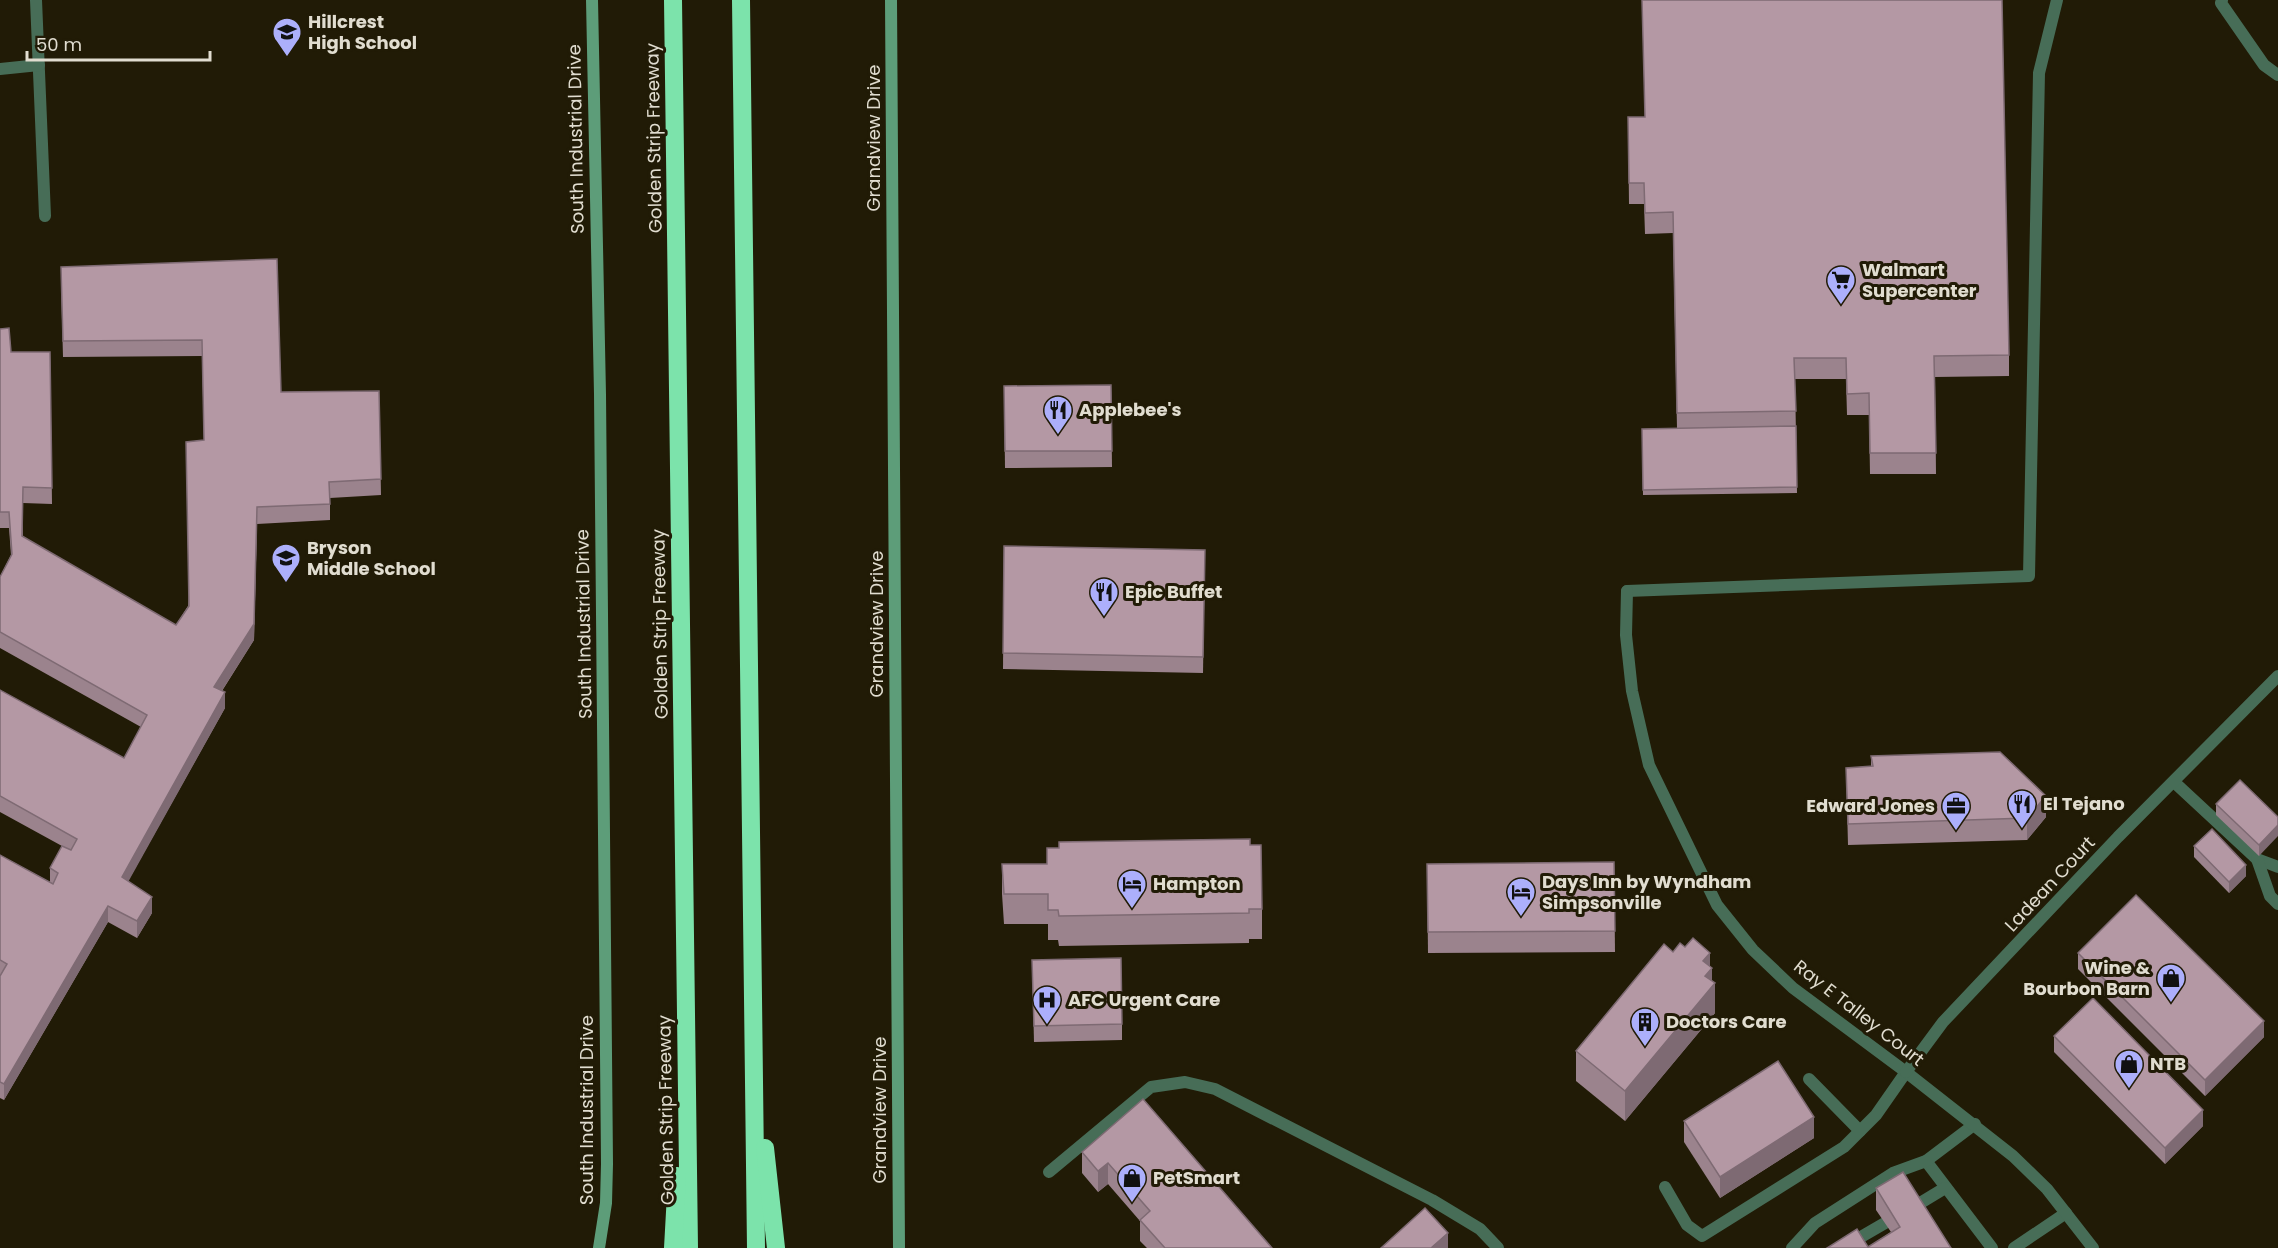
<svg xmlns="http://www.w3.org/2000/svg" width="2278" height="1248" font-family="Poppins,sans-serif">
  <rect width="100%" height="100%" fill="#211b06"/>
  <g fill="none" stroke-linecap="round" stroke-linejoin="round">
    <!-- lane -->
    <g stroke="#476d57" stroke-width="12">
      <polyline points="36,0 45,216"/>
      <polyline points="2222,0 2221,3 2264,65 2278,75"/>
      <polyline points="0,69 39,65"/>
      <polyline points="1627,591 2029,576 2039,73 2057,0"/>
      <polyline points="2174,782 2257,859 2278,867"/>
      <polyline points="2257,859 2270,896 2278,904"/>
      <polyline points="1809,1079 1860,1131"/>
      <polyline points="1926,1161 1992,1248"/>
      <polyline points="1049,1172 1151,1087 1185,1082 1215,1089 1432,1200 1480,1229 1498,1248"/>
      <polyline points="1665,1187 1687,1225 1702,1236 1844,1147 1876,1115 1906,1072"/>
      <polyline points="1912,1208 1945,1188"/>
      <polyline points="1792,1248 1815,1223 1893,1173 1926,1161 1975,1124"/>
      <polyline points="1842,1248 1885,1223"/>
      <polyline points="2014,1248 2066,1213"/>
    </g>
    <!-- street -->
    <g stroke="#476d57" stroke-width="12">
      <polyline points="1627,591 1626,635 1632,691 1649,765 1717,905 1753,950 1793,988 1906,1072 2013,1156 2047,1189 2093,1248"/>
      <polyline points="1906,1072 1943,1022 2118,837 2278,676"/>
    </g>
    <!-- secondary -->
    <g stroke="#5d9d79" stroke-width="12">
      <polyline points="592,0 600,394 607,1164 606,1203 599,1248"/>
      <polyline points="891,0 899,1248"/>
    </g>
    <!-- highway -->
    <g stroke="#7ce3ab" stroke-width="18">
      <polyline points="673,0 689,1248"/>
      <polyline points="741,0 756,1248"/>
      <polyline points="765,1148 776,1248"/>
      <polyline points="673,1248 677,1176"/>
    </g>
  </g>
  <!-- wall -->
  <g fill="#9b838d">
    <polygon points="1628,117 1644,117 2009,355 2009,376 1935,377 1936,474 1870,474 1869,415 1847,415 1846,379 1795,379 1797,493 1643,495 1642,429 1677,428 1673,233 1645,234 1644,204 1629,204"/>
    <polygon points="277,259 281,392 379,391 381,495 330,498 330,520 257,524 254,640 222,691 225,708 128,881 152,913 137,938 108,922 4,1100 0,1098 0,855 50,882 50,868 62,846 0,812 0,690 124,758 141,727 0,648 0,577 11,555 9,528 0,528 0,329 11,352 50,352 52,504 23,503 23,537 176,625 188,606 204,440 202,356 63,357 61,284"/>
    <polygon points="1111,385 1112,467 1005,468 1004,386"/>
    <polygon points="1004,546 1205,550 1203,673 1003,669"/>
    <polygon points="1871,756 2046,817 2027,840 1848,845 1846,768 1871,766"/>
    <polygon points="2216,804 2278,817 2259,856 2216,815"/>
    <polygon points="1250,845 1262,909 1262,939 1249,939 1249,943 1059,946 1058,940 1048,940 1048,924 1004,924 1002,894 1002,864 1047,864"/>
    <polygon points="2194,846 2246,876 2229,893 2194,857"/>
    <polygon points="1614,862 1615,952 1428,953 1427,864"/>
    <polygon points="1673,952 1710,967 1715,1013 1625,1121 1576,1081 1576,1051"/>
    <polygon points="2078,953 2264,1037 2205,1096 2078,969"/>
    <polygon points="1032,960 1122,1024 1122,1040 1034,1042"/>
    <polygon points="2054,1036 2203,1126 2165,1164 2054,1052"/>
    <polygon points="1143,1099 1272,1248 1147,1248 1140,1241 1140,1221 1108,1184 1098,1192 1082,1173 1082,1152"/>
    <polygon points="1684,1121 1814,1138 1720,1198 1684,1142"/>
    <polygon points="1876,1188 1951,1248 1868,1247 1891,1232 1876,1210"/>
  </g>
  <!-- shaded-wall -->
  <g fill="#7e6a73">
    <polygon points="257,524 254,640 214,703 214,687"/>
    <polygon points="225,692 225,708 122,893 122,877"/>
    <polygon points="2046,796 2046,817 2027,840 2027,818"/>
    <polygon points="2278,825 2278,836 2259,856 2259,845"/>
    <polygon points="2246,865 2246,876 2229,893 2229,882"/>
    <polygon points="152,897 152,913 137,938 137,921"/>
    <polygon points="108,906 108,922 4,1100 4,1084"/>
    <polygon points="1710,953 1710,970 1712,968 1712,987 1715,983 1715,1013 1625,1121 1625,1091 1703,961"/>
    <polygon points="2264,1021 2264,1037 2205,1096 2205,1080"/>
    <polygon points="2203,1110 2203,1126 2165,1164 2165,1148"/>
    <polygon points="1814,1117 1814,1138 1720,1198 1720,1177"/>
    <polygon points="1108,1163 1108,1184 1098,1192 1098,1171"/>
    <polygon points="1448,1233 1448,1248 1431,1248"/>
  </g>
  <!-- building -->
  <g fill="#b498a4" stroke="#7e6a73" stroke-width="1.5">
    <polygon points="1642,0 2002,0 2009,355 1934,356 1936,453 1870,453 1869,393 1847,394 1846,358 1794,358 1796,411 1677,413 1673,212 1645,213 1644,183 1629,183 1628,117 1645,117"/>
    <polygon points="277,259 281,392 379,391 381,479 329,482 330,504 257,507 254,624 214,687 225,692 122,877 152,897 137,921 108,906 4,1084 0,1082 0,976 7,964 0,960 0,855 53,884 58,873 50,868 62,846 71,850 77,839 0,796 0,690 124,758 147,715 0,632 0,577 12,554 9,512 0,512 0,329 9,328 11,352 50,352 52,488 23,487 22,536 176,625 189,606 186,442 204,440 202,340 63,341 61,267"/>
    <polygon points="1111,385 1112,451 1005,451 1004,386"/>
    <polygon points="1796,426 1797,487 1643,490 1642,429"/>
    <polygon points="1004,546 1205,550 1203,657 1003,653"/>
    <polygon points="2000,752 2046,796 2027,818 1848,824 1846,768 1873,766 1871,756"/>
    <polygon points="2240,780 2278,817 2278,825 2259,845 2216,804"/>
    <polygon points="2212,829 2246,865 2229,882 2194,846"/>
    <polygon points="1250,839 1250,845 1261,845 1262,909 1249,909 1249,913 1059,916 1058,910 1048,910 1048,894 1004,894 1002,864 1047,864 1047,848 1059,848 1059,842"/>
    <polygon points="1614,862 1615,931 1428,932 1427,864"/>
    <polygon points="2136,895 2264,1021 2205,1080 2078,953"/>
    <polygon points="1693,938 1710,953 1703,961 1712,968 1705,976 1715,983 1625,1091 1576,1051 1664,944 1673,952 1680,943 1685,947"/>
    <polygon points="1121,958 1122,1024 1034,1026 1032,960"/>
    <polygon points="2093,998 2203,1110 2165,1148 2054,1036"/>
    <polygon points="1778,1061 1814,1117 1720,1177 1684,1121"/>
    <polygon points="1143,1099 1272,1248 1165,1248 1140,1220 1150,1211 1108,1163 1098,1171 1082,1152"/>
    <polygon points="1903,1172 1951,1248 1827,1248 1857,1229 1868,1247 1900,1227 1876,1188"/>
    <polygon points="1425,1208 1448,1233 1431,1248 1381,1248"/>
  </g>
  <!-- icons -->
  <defs>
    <g id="school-pin" transform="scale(1.5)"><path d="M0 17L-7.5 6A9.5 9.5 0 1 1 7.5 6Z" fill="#acaffb" stroke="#211b06"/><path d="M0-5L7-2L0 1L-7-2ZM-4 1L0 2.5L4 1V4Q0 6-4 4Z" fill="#111"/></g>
    <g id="supermarket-pin" transform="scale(1.5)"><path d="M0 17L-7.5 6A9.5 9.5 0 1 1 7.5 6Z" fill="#acaffb" stroke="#211b06"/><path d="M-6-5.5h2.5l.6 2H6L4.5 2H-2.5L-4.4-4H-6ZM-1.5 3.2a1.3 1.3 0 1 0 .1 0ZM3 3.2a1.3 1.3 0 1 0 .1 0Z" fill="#111"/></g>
    <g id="restaurant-pin" transform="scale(1.5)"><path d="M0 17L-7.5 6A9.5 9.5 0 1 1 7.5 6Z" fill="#acaffb" stroke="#211b06"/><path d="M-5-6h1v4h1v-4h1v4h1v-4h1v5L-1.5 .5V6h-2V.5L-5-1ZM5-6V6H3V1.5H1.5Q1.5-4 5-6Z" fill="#111"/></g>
    <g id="office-pin" transform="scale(1.5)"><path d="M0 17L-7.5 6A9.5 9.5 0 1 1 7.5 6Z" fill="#acaffb" stroke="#211b06"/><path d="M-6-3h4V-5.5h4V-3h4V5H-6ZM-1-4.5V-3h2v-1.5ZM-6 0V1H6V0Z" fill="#111"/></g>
    <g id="hotel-pin" transform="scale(1.5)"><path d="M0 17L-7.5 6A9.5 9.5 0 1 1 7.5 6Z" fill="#acaffb" stroke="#211b06"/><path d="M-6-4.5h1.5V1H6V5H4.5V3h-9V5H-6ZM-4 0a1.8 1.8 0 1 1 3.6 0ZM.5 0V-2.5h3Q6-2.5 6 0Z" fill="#111"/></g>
    <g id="shop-pin" transform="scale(1.5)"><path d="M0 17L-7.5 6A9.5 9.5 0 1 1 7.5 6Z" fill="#acaffb" stroke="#211b06"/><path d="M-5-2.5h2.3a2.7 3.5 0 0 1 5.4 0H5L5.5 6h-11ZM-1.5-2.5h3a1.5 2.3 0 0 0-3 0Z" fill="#111"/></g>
    <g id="hospital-pin" transform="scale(1.5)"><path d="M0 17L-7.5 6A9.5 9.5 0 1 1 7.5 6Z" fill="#acaffb" stroke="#211b06"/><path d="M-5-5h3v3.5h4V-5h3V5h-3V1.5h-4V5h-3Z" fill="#111"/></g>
    <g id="building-pin" transform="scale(1.5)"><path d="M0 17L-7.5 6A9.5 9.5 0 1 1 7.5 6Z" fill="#acaffb" stroke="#211b06"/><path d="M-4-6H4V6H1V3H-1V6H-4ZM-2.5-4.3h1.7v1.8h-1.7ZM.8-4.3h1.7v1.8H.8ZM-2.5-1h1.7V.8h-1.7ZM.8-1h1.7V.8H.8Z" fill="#111"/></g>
  </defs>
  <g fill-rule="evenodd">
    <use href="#school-pin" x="287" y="32"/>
    <use href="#supermarket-pin" x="1841" y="280"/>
    <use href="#restaurant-pin" x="1058" y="410"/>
    <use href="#school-pin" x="286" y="558"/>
    <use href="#restaurant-pin" x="1104" y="592"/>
    <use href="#restaurant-pin" x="2022" y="804"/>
    <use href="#office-pin" x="1956" y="806"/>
    <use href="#hotel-pin" x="1132" y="884"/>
    <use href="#hotel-pin" x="1521" y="892"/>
    <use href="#shop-pin" x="2171" y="978"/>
    <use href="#hospital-pin" x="1047" y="1000"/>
    <use href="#building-pin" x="1645" y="1022"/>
    <use href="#shop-pin" x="2129" y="1064"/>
    <use href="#shop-pin" x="1132" y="1178"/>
  </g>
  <g text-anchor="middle" stroke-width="6" stroke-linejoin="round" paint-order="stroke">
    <!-- poi labels -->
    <g font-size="18" font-weight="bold" fill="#e1ddd0" stroke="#211b06" text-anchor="start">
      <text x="308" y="28">Hillcrest<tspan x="308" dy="21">High School</tspan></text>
      <text x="1862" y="276">Walmart<tspan x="1862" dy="21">Supercenter</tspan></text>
      <text x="1079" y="416">Applebee's</text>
      <text x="307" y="554">Bryson<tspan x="307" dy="21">Middle School</tspan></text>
      <text x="1125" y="598">Epic Buffet</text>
      <text x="2043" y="810">El Tejano</text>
      <text x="1935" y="812" text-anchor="end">Edward Jones</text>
      <text x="1542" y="888">Days Inn by Wyndham<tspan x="1542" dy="21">Simpsonville</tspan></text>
      <text x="1153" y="890">Hampton</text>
      <text x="2150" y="974" text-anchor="end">Wine &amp;<tspan x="2150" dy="21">Bourbon Barn</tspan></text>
      <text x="1068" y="1006">AFC Urgent Care</text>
      <text x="1666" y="1028">Doctors Care</text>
      <text x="2150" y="1070">NTB</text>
      <text x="1153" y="1184">PetSmart</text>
    </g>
    <!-- street labels -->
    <g font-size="18" fill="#e1ddd0" stroke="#211b06">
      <text transform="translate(654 138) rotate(-91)" y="6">Golden Strip Freeway</text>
      <text transform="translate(874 138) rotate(-90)" y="6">Grandview Drive</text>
      <text transform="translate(576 139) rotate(-91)" y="6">South Industrial Drive</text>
      <text transform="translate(584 624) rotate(-91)" y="6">South Industrial Drive</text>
      <text transform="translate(660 624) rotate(-91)" y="6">Golden Strip Freeway</text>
      <text transform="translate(877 624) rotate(-90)" y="6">Grandview Drive</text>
      <text transform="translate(2050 884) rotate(-47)" y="6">Ladean Court</text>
      <text transform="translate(1859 1013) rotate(38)" y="6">Ray E Talley Court</text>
      <text transform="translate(587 1110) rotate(-90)" y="6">South Industrial Drive</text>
      <text transform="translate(666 1110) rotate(-91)" y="6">Golden Strip Freeway</text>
      <text transform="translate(880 1110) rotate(-90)" y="6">Grandview Drive</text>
    </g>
  </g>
  <!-- scale -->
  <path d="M27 51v9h183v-9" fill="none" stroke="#e1ddd0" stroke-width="3"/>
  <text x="36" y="51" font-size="18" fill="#e1ddd0" stroke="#211b06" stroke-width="4.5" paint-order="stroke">50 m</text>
</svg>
